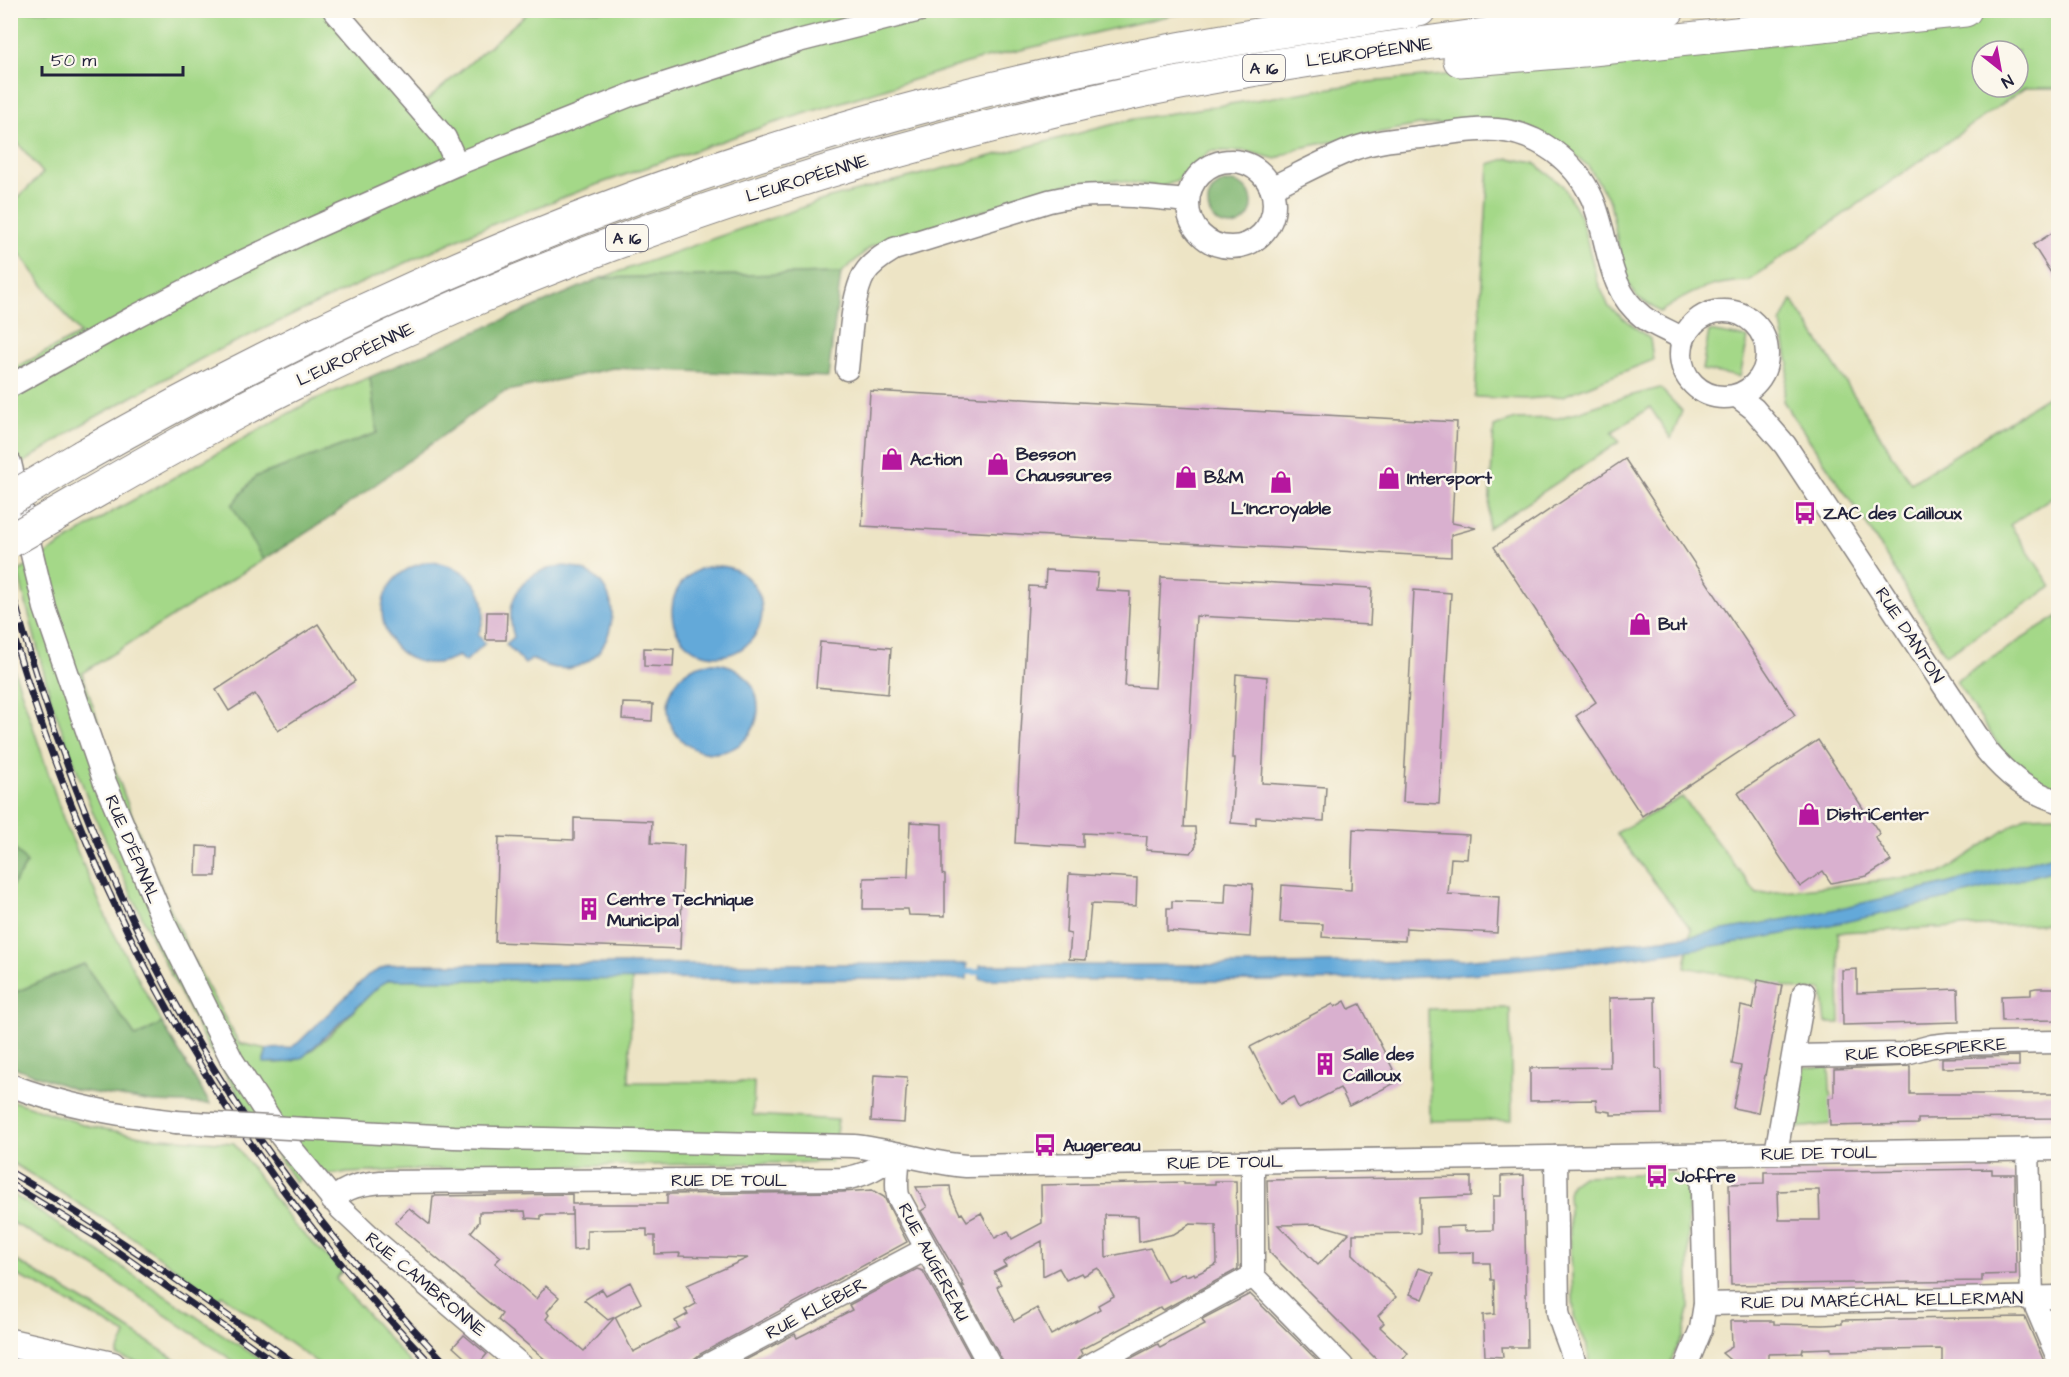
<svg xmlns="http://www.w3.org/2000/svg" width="2069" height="1377" font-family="'Architects Daughter',sans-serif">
  <rect width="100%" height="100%" fill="#fbf7ec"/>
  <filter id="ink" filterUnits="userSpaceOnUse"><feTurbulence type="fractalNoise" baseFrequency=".0167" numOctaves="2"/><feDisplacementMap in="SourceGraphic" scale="12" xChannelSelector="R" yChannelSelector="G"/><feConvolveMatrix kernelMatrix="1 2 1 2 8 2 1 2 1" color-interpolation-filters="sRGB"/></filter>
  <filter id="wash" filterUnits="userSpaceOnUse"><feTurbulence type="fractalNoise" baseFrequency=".008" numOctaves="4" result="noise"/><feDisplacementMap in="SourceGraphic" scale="24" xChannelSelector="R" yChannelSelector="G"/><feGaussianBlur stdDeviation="1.35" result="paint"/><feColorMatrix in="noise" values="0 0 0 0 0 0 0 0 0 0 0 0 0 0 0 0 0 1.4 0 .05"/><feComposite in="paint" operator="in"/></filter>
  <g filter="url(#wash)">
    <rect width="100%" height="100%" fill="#ede4c5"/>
    <!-- green -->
    <g fill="#a4d888" stroke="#637d62" stroke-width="1.5" fill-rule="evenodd">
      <polygon points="11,11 341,11 426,101 530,11 1201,11 1172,15 977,60 768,125 596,185 478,230 335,295 208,355 81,425 11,471 11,370 80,334 11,242 11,205 43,173 11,135"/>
      <path d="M1867 11H2058V88H2025L1748 281C1711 282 1690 292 1660 312L1637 297 1624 277 1610 201 1588 166 1561 144 1503 122 1419 125 1299 148 1276 159 1246 151H1210L1177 181 1161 187 1115 180 1071 183 872 246 841 273 601 278 826 199 1134 119 1370 82 1869 35ZM1982 51H2018V87H1982Z"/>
      <polygon points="1509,158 1534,163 1563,186 1581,218 1597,280 1609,307 1650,339 1653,360 1563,396 1526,399 1475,397 1489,164"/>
      <polygon points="1792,300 1911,483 2058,390 2058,493 2010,525 2052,587 1946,655 1867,525 1783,401 1789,364 1781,323"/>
      <polygon points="1709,331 1748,338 1740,377 1702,370"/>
      <path d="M370 377 377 433 255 477 233 505 263 560 82 673C113 769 148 863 191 955 206 985 223 1014 239 1043L267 1049 263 1062C274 1063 285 1064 296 1060 319 1050 360 1004 380 985L389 980 632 979 629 1082H754L753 1115 838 1120 831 1162 458 1168 304 1175 295 1182 208 1047 153 940 93 813 51 700 18 572 110 513 311 401Z"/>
      <polygon points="1660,388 1682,411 1671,439 1650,407 1612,432 1619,442 1488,528 1494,427 1515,419 1559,418 1614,400"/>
      <polygon points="2058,616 2058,791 2012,766 1956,681"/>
      <polygon points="10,657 64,821 110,926 162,1023 136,1037 84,964 11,994 11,888 27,863 11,845"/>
      <polygon points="1682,797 1757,894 1940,874 2026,816 2058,815 2058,923 1838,932 1840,1023 1826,1023 1822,989 1807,991 1685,967 1691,929 1616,833"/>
      <polygon points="1510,1008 1512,1120 1430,1121 1428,1009"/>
      <polygon points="1804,1067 1829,1067 1832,1124 1796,1128"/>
      <polygon points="10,1100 89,1126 147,1137 234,1143 293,1224 342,1271 336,1279 413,1366 322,1366 222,1295 218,1299 126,1233 11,1162"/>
      <polygon points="1670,1173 1680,1176 1688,1187 1689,1309 1683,1338 1674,1353 1670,1366 1589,1366 1588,1347 1574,1317 1568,1193 1571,1184 1582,1176"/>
      <polygon points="11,1193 270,1366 241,1366 93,1266 11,1222"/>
      <polygon points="10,1257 92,1306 186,1366 150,1366 117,1356 126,1334 36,1284 11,1273"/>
    </g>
    <!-- forest -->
    <g fill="#83b874" stroke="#526d58" stroke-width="1.5">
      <circle cx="1230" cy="204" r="22"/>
      <polygon points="841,273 828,377 613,368 503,392 325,521 263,560 232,505 255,477 377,433 370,377 601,278"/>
      <polygon points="11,845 27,863 11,888"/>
      <polygon points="84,964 136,1037 162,1023 210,1104 153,1102 76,1090 11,1066 11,994"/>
    </g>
    <!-- water -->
    <g fill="#64a9d9" stroke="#43668a" stroke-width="1.5">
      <path d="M427 562C467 562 497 595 478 635L485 643 465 662 458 656C388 692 345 581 427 562Z"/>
      <path d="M565 566C649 575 609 704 532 659L525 664 506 644 514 637C502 598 525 568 565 566Z"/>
      <circle cx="717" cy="611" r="45"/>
      <circle cx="713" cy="708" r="45"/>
      <path d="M2058 854V869C1862 926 1660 961 1456 975 1298 986 1139 979 980 979V965H1239L1461 960 1519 955 1690 936 1814 914 1934 887Z"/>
      <polygon points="400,964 967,964 967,979 389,980 380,985 303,1057 288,1062 263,1063 267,1049 290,1048 298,1043 368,975 389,965"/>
    </g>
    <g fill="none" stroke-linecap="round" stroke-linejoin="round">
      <!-- stream -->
      <polyline stroke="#64a9d9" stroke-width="6" points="960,972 986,972"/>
    </g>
    <g id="blocks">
      <!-- building -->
      <g fill="#d9b0cf" fill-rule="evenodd">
        <polygon points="2058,229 2058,284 2033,245"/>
        <polygon points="870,391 1457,422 1452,523 1476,528 1451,535 1451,557 862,526"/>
        <polygon points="1625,459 1795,715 1642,816 1576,716 1596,702 1494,547"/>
        <polygon points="1046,570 1098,573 1096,590 1130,592 1125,686 1155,688 1161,577 1372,588 1370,625 1196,616 1184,827 1195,827 1196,846 1191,853 1146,850 1147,836 1083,833 1083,847 1015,843 1029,586 1045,587"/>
        <polygon points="1414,590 1451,593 1439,804 1403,802"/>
        <polygon points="487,612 507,612 506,640 486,640"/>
        <polygon points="318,624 355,681 278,731 255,694 229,711 216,690"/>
        <polygon points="820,642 891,648 888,694 816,687"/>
        <polygon points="644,648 674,649 673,667 644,666"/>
        <polygon points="1236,674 1267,677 1262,783 1326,787 1324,821 1256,817 1256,825 1231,823 1235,758 1232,758"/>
        <polygon points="623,703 653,704 652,721 622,719"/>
        <polygon points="1818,740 1880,834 1875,837 1891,861 1867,876 1831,883 1823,871 1800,887 1738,793"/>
        <polygon points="574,818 652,821 651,843 684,845 680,949 495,942 499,837 574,840"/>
        <polygon points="910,822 942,824 942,874 945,875 945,916 909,915 908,909 863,909 864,878 908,877"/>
        <polygon points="1353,829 1469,835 1467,859 1451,858 1448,894 1499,897 1497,933 1406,928 1405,941 1336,938 1322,937 1323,924 1280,922 1282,885 1351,890"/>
        <polygon points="197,846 217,847 216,876 196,876"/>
        <polygon points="1069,874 1137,878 1136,906 1091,904 1086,960 1069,959 1071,934 1066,933"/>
        <polygon points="1226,882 1253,884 1250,937 1167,931 1167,908 1172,908 1172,901 1225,903"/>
        <polygon points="1857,969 1857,993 1958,989 1959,1022 1843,1025 1842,970"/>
        <polygon points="1758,980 1782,985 1758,1113 1733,1108 1741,1066 1732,1064 1741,1006 1753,1009"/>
        <polygon points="2036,988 2058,988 2058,1020 2002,1021 2001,996 2031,995 2031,989"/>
        <polygon points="1655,997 1656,1069 1661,1070 1662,1114 1611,1115 1611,1112 1597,1110 1596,1100 1530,1101 1530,1068 1610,1067 1609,998"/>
        <polygon points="1345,1001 1349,1009 1360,1004 1399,1081 1349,1106 1340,1088 1299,1109 1293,1097 1280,1104 1250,1047 1333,1004 1335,1007"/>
        <polygon points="2019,1056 2019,1066 1942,1068 1942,1058"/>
        <polygon points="1910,1066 1910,1094 2058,1094 2058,1118 1918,1119 1918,1124 1830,1126 1829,1098 1834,1097 1834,1069"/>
        <polygon points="874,1075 907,1077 904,1123 871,1121"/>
        <path d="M1992 1169V1174H2015L2016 1274 1982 1275V1281L1731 1285 1729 1184 1764 1183V1172ZM1804 1190H1819L1820 1220H1779L1778 1191Z"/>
        <polygon points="1524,1175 1527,1347 1502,1347 1503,1357 1485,1356 1483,1315 1495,1314 1494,1280 1491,1280 1490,1263 1474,1263 1474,1252 1438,1253 1437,1227 1464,1226 1464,1231 1493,1230 1493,1196 1501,1196 1501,1176"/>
        <path d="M1471 1177V1196L1420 1198V1233L1353 1234V1254L1396 1297 1378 1316 1384 1323 1380 1327 1408 1353 1398 1366H1383L1269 1252 1267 1180ZM1318 1224 1349 1233 1318 1265 1278 1225Z"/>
        <path d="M1215 1181H1236L1238 1269 1163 1310 1161 1307 1080 1350 1082 1354 1077 1360 1076 1366H1003L1002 1360 961 1285 964 1286 921 1211 927 1207 916 1187 950 1186 951 1195 960 1214 962 1213 967 1221 981 1213 995 1238 1008 1231 1012 1239 1042 1223 1041 1185 1184 1182V1184H1215ZM1105 1215 1138 1216 1139 1242 1174 1234 1190 1224 1216 1225 1217 1264 1195 1275 1194 1273 1186 1276 1184 1273 1168 1282 1150 1248 1106 1257ZM1042 1241 1043 1276 1059 1268 1066 1280 1081 1273 1083 1276 1098 1268 1114 1296 1098 1305 1100 1309 1051 1335 1037 1308 1014 1321 997 1287 1001 1284 994 1272 1006 1266 1003 1262Z"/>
        <path d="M872 1190 884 1197 907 1242 700 1354 694 1359 693 1366H553L498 1320 502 1314 395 1223 409 1208 430 1225 433 1196 572 1194V1204H667V1194L842 1192ZM572 1207 573 1250 587 1249V1230L647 1229V1236H655V1254L680 1253 679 1256 748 1258 687 1285 696 1304 685 1310 688 1314 675 1321 679 1328 633 1352 615 1317 641 1303 630 1282 606 1295 602 1289 584 1300 608 1320 615 1317 584 1351 546 1319 549 1315 547 1312 559 1297 546 1286 536 1299 495 1263 501 1257 471 1232 479 1222V1212L525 1211 526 1218 541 1219V1215H572Z"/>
        <polygon points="1419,1268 1434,1273 1423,1299 1410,1294"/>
        <polygon points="917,1269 923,1271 975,1366 734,1366 795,1334 797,1338 852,1310 849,1305"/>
        <polygon points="1250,1294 1323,1366 1116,1366 1158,1344 1160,1348 1205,1324 1202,1319"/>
        <polygon points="2025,1317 2046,1366 1942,1366 1942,1349 1831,1351 1831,1348 1803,1349 1802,1353 1768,1354 1768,1366 1737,1366 1722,1353 1732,1347 1731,1321 1774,1321 1774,1324 1823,1325 1842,1324 1842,1320"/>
        <polygon points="464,1335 487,1354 477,1366 474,1366 453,1347"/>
      </g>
    </g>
  </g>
  <g filter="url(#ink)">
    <use href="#blocks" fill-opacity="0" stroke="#888380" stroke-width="1.5"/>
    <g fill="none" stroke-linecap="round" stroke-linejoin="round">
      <!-- minor casing -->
      <g stroke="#888380" stroke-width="25">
        <g id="minor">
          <polyline points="334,10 438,130 445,138 457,164"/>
          <circle cx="1231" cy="204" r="43"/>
          <path d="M1271 188C1298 175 1325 160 1353 149 1377 140 1403 139 1429 136 1451 133 1474 128 1497 130 1538 133 1575 161 1592 198 1610 239 1605 288 1643 317 1655 326 1670 331 1683 339"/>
          <circle cx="1724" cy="354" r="43"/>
          <path d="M847 369C850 343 852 293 865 273 872 262 884 255 894 249L1049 201C1095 190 1141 197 1188 201"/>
          <polyline points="10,386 136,316 227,269 307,231 457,164 633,94 798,41 920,10"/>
          <path d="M1737 396 1754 409 1785 445 1987 751C2007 775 2028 792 2058 801"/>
          <polyline points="10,463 45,608 104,780 165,925 232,1060 281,1136 341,1209 375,1241 522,1366"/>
          <polyline points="1794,1056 1902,1054 1932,1046 1949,1044 2058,1042"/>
          <path d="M10 1085C64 1106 120 1115 176 1122"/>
          <path d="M306 1129 454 1137 854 1146C892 1150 928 1163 966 1166L2058 1149"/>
          <polyline points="2028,1149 2032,1297 2058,1358"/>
          <polyline points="1776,1153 1804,993"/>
          <path d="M898 1154C899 1169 895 1182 898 1196L990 1366"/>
          <path d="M1556 1157 1558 1312C1562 1331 1572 1347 1575 1366"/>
          <polyline points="1253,1162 1253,1276 1342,1366"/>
          <path d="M332 1200C347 1186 362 1184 381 1182L842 1179C865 1176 879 1167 898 1154"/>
          <polyline points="1705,1304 2058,1297"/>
          <polyline points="706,1366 926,1249"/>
          <polyline points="1089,1366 1253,1276"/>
          <polyline points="1686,1366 1701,1329 1705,1304 1701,1155"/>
        </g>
      </g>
      <!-- major casing -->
      <g stroke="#888380" stroke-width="31">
        <polyline id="major" points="10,1343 112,1366"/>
      </g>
      <!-- highway casing -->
      <g stroke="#888380" stroke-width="35">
        <g id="highway">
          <polyline points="1460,60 1583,50 1965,10"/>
          <path d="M83 456C354 302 641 179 943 101 1100 60 1259 33 1419 10"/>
          <path d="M79 501C145 463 210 425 278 391 536 259 812 165 1094 101 1283 58 1476 37 1668 10"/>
        </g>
      </g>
      <!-- minor -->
      <use href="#minor" stroke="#fff" stroke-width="22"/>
      <!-- major -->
      <use href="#major" stroke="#fff" stroke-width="28"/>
      <!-- highway -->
      <use href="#highway" stroke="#fff" stroke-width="33"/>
      <!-- rail casing -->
      <g stroke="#22223b" stroke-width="7">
        <g id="rail">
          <path d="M10 585C58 762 129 938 229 1093 292 1192 367 1281 448 1366"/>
          <path d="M10 624C71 838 169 1042 305 1219 345 1271 388 1319 433 1366"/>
          <path d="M10 1172C110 1230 204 1299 298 1366"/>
          <polyline points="10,1184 95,1236 280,1366"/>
        </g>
      </g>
      <!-- rail -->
      <use href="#rail" stroke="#fbf7ec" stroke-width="4.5" stroke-dasharray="14" stroke-linecap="butt"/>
      <!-- minor-bridge casing -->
      <g stroke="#888380" stroke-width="25" stroke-linecap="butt">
        <polyline id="minor-bridge" points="176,1122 306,1129"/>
      </g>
      <!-- highway-bridge casing -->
      <g stroke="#888380" stroke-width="35" stroke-linecap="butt">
        <g id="highway-bridge">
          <polyline points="10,499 83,456"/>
          <polyline points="10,541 79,501"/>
        </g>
      </g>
      <!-- minor-bridge -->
      <use href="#minor-bridge" stroke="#fff" stroke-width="22"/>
      <!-- highway-bridge -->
      <use href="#highway-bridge" stroke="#fff" stroke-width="33"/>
    </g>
  </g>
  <!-- icons -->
  <defs>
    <g id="shop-bare" transform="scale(1.8)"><path d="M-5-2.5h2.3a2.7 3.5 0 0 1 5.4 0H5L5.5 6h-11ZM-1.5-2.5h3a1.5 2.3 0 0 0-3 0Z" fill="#b5179e" stroke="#fbf7ec" stroke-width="2.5" paint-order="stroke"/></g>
    <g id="bus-bare" transform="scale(1.8)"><path d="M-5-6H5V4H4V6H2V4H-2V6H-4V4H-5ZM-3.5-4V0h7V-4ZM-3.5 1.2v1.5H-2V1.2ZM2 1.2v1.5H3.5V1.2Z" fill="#b5179e" stroke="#fbf7ec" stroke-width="2.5" paint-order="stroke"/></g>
    <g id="building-bare" transform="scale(1.8)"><path d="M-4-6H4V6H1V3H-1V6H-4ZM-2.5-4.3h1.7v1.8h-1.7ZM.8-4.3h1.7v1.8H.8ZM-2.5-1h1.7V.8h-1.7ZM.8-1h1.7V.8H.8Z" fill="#b5179e" stroke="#fbf7ec" stroke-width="2.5" paint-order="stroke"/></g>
  </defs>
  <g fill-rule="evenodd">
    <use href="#shop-bare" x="892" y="459"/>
    <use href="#shop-bare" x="998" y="464"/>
    <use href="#shop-bare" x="1186" y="477"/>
    <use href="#shop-bare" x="1389" y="478"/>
    <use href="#shop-bare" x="1281" y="482"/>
    <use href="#bus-bare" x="1805" y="513"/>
    <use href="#shop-bare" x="1640" y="624"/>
    <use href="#shop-bare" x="1809" y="814"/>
    <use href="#building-bare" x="589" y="909"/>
    <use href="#building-bare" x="1325" y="1064"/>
    <use href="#bus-bare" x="1045" y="1145"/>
    <use href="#bus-bare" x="1657" y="1176"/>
  </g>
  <g text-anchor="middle" stroke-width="5" stroke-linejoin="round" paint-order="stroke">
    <!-- shield labels -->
    <g fill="#fbf7ec" stroke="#636270" stroke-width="1.5">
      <rect x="1243" y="55" width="42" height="26" rx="4.5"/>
      <rect x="606" y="225" width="42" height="26" rx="4.5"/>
    </g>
    <g font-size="16" font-weight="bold" fill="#22223b">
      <text x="1264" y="74">A 16</text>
      <text x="627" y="244">A 16</text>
    </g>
    <!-- street labels -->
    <g font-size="18" fill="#22223b" stroke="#fbf7ec">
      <text transform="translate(1369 52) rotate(-8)" y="6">L'EUROPÉENNE</text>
      <text transform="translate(807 178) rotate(-17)" y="6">L'EUROPÉENNE</text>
      <text transform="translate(355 354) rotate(-25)" y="6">L'EUROPÉENNE</text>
      <text transform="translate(1910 635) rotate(57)" y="6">RUE DANTON</text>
      <text transform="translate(133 849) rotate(67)" y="6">RUE D'ÉPINAL</text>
      <text transform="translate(1926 1049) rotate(-4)" y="6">RUE ROBESPIERRE</text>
      <text transform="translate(1819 1153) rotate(-1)" y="6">RUE DE TOUL</text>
      <text transform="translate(1225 1162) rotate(-1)" y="6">RUE DE TOUL</text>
      <text x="729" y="1186">RUE DE TOUL</text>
      <text transform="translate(934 1262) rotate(62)" y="6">RUE AUGEREAU</text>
      <text transform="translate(426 1284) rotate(40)" y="6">RUE CAMBRONNE</text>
      <text transform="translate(1882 1300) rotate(-1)" y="6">RUE DU MARÉCHAL KELLERMAN</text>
      <text transform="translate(816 1308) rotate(-28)" y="6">RUE KLÉBER</text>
    </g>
    <!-- poi labels -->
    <g font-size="18" font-weight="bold" fill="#22223b" stroke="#fbf7ec" text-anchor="start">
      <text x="1016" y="460">Besson<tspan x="1016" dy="21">Chaussures</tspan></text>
      <text x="910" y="465">Action</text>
      <text x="1204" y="483">B&amp;M</text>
      <text x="1407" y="484">Intersport</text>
      <text x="1281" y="514" text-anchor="middle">L'Incroyable</text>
      <text x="1823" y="519">ZAC des Cailloux</text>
      <text x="1658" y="630">But</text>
      <text x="1827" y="820">DistriCenter</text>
      <text x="607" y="905">Centre Technique<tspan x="607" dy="21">Municipal</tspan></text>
      <text x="1343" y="1060">Salle des<tspan x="1343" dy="21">Cailloux</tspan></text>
      <text x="1063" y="1151">Augereau</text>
      <text x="1675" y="1182">Joffre</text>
    </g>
  </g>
  <!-- margin -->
  <rect width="2069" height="1377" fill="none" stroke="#fbf7ec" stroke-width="36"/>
  <!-- north arrow -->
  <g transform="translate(2000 69) rotate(149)"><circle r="28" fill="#fbf7ec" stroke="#a4a2a5" stroke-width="1.5"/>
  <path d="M0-4.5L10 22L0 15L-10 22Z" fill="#b5179e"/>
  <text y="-9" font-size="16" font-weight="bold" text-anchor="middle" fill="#22223b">N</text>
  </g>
  <!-- scale -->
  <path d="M42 66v9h141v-9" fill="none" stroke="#22223b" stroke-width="3"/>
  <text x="51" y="66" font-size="18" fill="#22223b" stroke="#fbf7ec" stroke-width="4.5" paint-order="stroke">50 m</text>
</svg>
